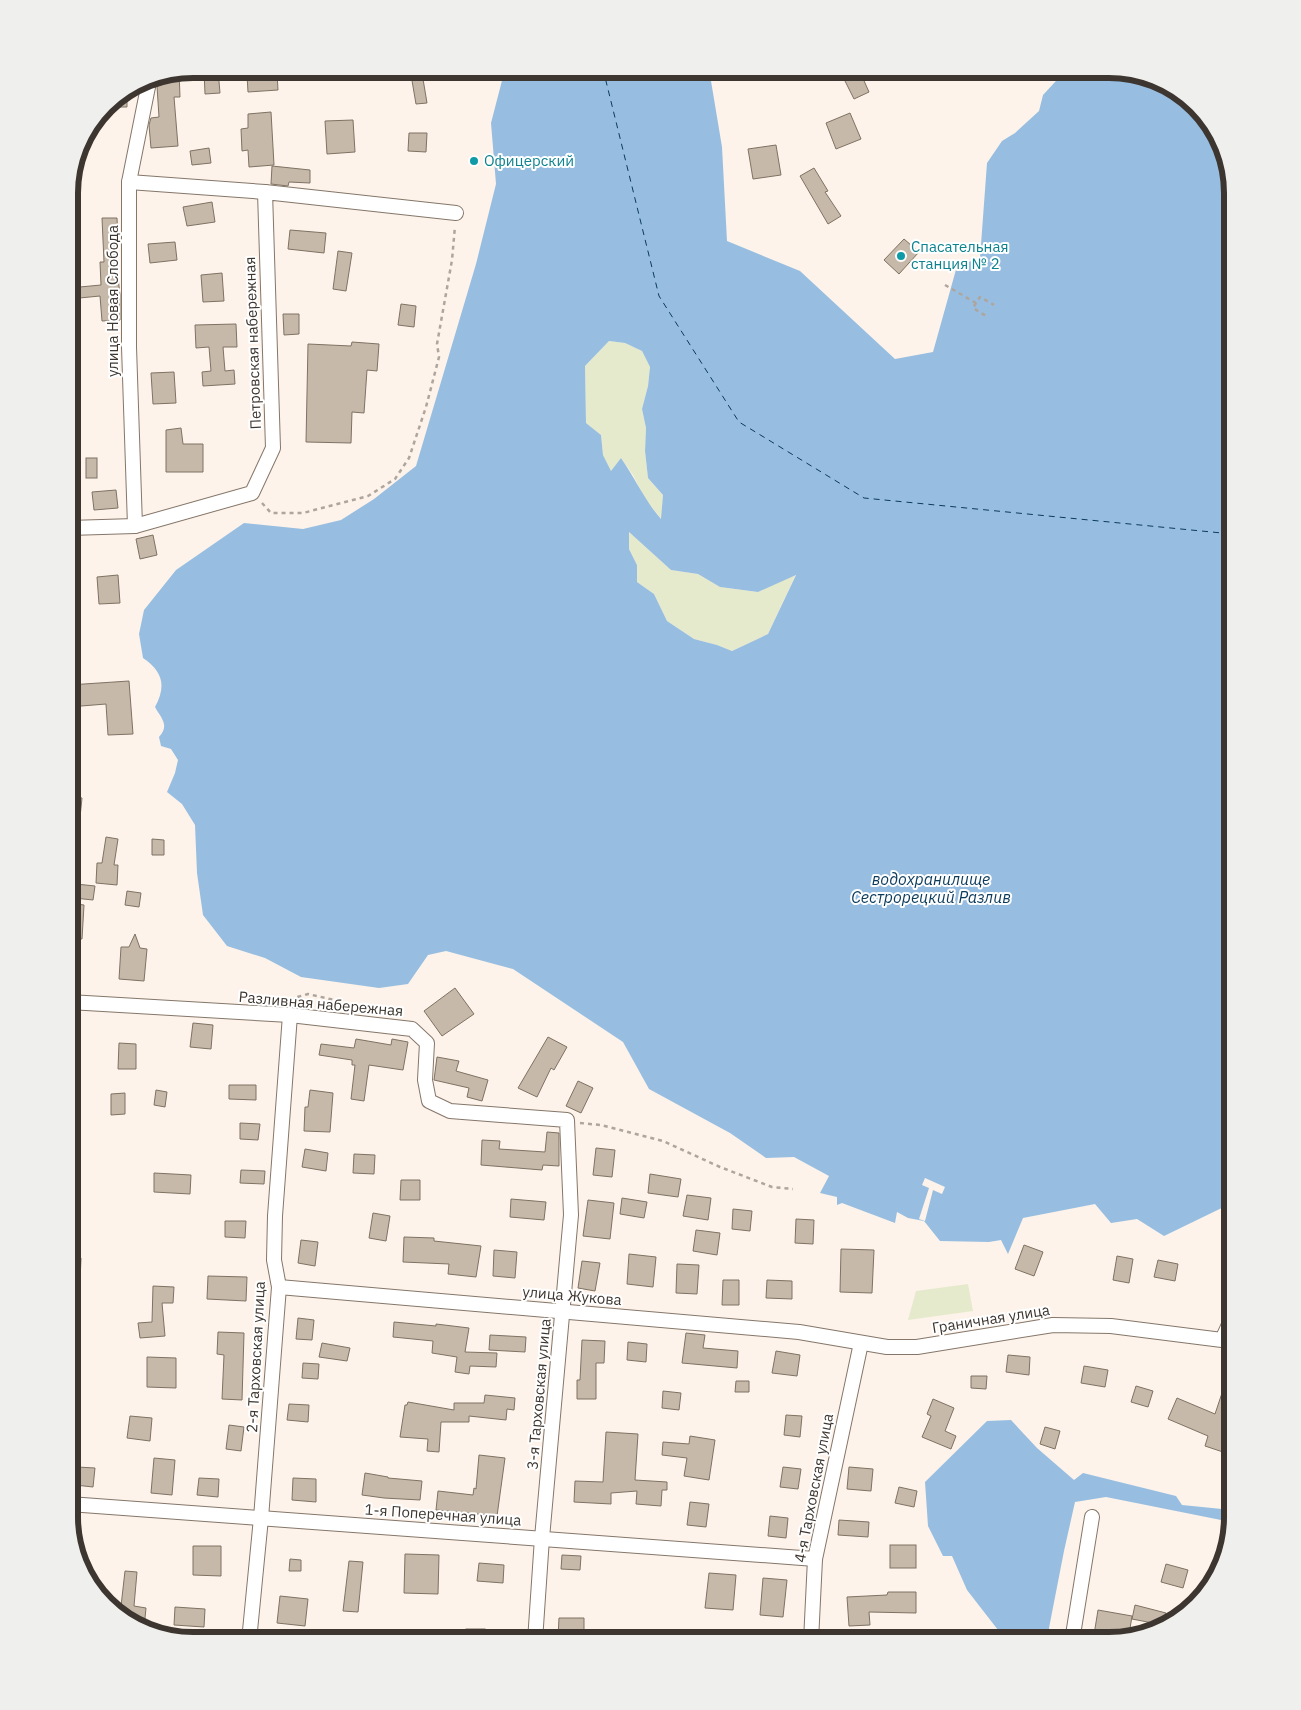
<svg xmlns="http://www.w3.org/2000/svg" width="1301" height="1710" font-family="'IBM Plex Sans',sans-serif">
  <rect width="100%" height="100%" fill="#fdf3ea"/>
  <!-- green -->
  <g fill="#e6eacc">
    <polygon points="609,341 625,343 642,351 650,367 648,386 642,409 646,428 645,451 648,478 663,495 662,520 644,497 633,475 621,458 611,472 603,455 601,435 586,423 585,366"/>
    <polygon points="629,532 671,570 698,574 720,587 758,592 796,574 768,634 732,651 717,645 694,639 667,621 654,594 637,582 637,565 629,549"/>
    <polygon points="968,1284 973,1311 908,1320 916,1291"/>
  </g>
  <!-- water -->
  <g fill="#97bee1" fill-rule="evenodd">
    <path d="M505 69H709L722 147 727 241 800 271 895 359 933 352 957 266 980 258 987 163 1002 141 1015 133 1039 111 1043 95 1067 69H1117L1171 85 1212 124 1232 192V1203L1164 1236 1137 1219 1111 1223 1095 1204 1023 1218 1008 1254 1001 1240 989 1242 940 1241 924 1221 908 1218 897 1212 895 1223 842 1203 837 1205V1197L820 1193 829 1176 794 1157 766 1158 730 1133 649 1089 623 1042 513 969 446 951 428 955 408 984 379 988 301 977 265 958 227 946 203 915 197 873 195 825 182 804 167 792 175 773 178 760 171 749 161 746 159 737C170 725 161 718 155 707 167 685 162 671 143 658L139 634 144 610 176 570 244 523 303 529 341 520 374 499 416 466 476 264 496 184 491 123ZM609 341 625 343 642 351 650 367 648 386 642 409 646 428 645 451 648 478 663 495 661 519C645 501 635 478 621 458L611 471 603 455 601 435 586 423 585 366ZM629 532 671 570 698 574 720 587 758 592 796 575 768 634 732 651 717 645 694 639 667 621 654 594 637 582V565L629 549Z"/>
    <polygon points="1011,1420 1037,1448 1074,1480 1083,1473 1176,1496 1182,1505 1232,1510 1231,1522 1106,1497 1075,1502 1064,1551 1049,1628 1049,1641 998,1641 998,1630 967,1590 952,1556 943,1556 928,1526 925,1482 987,1421"/>
  </g>
  <!-- pier -->
  <polygon fill="#fdf3ea" points="925,1178 945,1187 942,1194 933,1190 925,1221 919,1219 929,1188 922,1185"/>
  <g fill="none" stroke-linecap="round" stroke-linejoin="round">
    <!-- ferry -->
    <polyline stroke="#0b3a5b" stroke-width="1" stroke-dasharray="6 5" stroke-linecap="butt" points="603,69 659,296 739,422 864,498 1232,534"/>
  </g>
  <!-- building -->
  <g fill="#c7b9a9" stroke="#7e7263">
    <polygon points="410,69 435,69 423,79 427,103 416,104"/>
    <polygon points="218,70 220,93 205,94 204,71"/>
    <polygon points="179,71 180,97 174,97 178,146 151,148 149,125 151,118 159,117 157,86 158,75"/>
    <polygon points="277,73 278,90 248,92 247,75"/>
    <polygon points="861,74 869,92 854,99 845,81"/>
    <polygon points="127,89 127,107 105,107 111,100"/>
    <polygon points="271,112 274,165 249,167 248,150 242,151 241,129 248,128 248,114"/>
    <polygon points="850,113 861,139 836,149 826,123"/>
    <polygon points="353,120 355,152 327,154 325,121"/>
    <polygon points="409,133 427,133 426,152 408,151"/>
    <polygon points="776,145 781,175 753,179 748,149"/>
    <polygon points="209,148 211,163 192,165 190,151"/>
    <polygon points="272,166 310,170 310,183 289,182 288,186 271,184"/>
    <polygon points="814,168 828,191 825,192 841,216 828,224 800,176"/>
    <polygon points="212,202 215,222 187,226 183,207"/>
    <polygon points="102,218 117,218 118,242 114,242 120,295 120,320 102,321 100,296 69,299 69,288 101,285 100,262 104,262"/>
    <polygon points="290,230 326,233 324,253 288,249"/>
    <polygon points="904,239 919,252 899,274 884,260"/>
    <polygon points="175,242 177,260 150,263 148,244"/>
    <polygon points="338,251 352,253 346,291 333,289"/>
    <polygon points="222,273 224,301 203,302 201,275"/>
    <polygon points="401,304 416,306 414,327 398,325"/>
    <polygon points="283,314 299,314 299,334 284,335"/>
    <polygon points="236,324 237,347 223,347 225,371 234,370 235,384 203,386 202,372 211,371 209,347 196,348 195,325"/>
    <polygon points="352,342 379,344 377,371 367,370 364,413 352,412 351,443 306,442 308,344 351,346"/>
    <polygon points="174,372 176,403 153,404 151,373"/>
    <polygon points="181,428 183,444 203,444 203,472 166,472 166,430"/>
    <rect x="86" y="458" width="11" height="20"/>
    <polygon points="116,490 118,508 94,510 92,492"/>
    <polygon points="153,535 157,555 140,559 136,539"/>
    <polygon points="118,575 120,603 99,604 97,577"/>
    <polygon points="129,681 133,734 108,735 106,704 69,707 69,685"/>
    <polygon points="78,737 80,772 69,773 69,738"/>
    <polygon points="69,796 82,798 77,846 69,846"/>
    <polygon points="106,837 118,839 114,865 118,865 117,885 96,883 97,863 102,863"/>
    <polygon points="152,839 164,840 164,855 152,855"/>
    <polygon points="76,884 95,886 93,900 74,898"/>
    <polygon points="127,891 141,893 139,907 125,905"/>
    <polygon points="69,903 84,905 82,939 69,938"/>
    <polygon points="135,934 140,948 147,949 144,981 119,979 121,947 129,947"/>
    <polygon points="455,988 474,1014 442,1036 424,1011"/>
    <polygon points="193,1023 213,1025 211,1049 190,1047"/>
    <polygon points="548,1037 567,1047 554,1070 551,1068 537,1097 518,1088"/>
    <polygon points="356,1039 391,1045 392,1039 408,1042 403,1070 369,1065 364,1101 351,1099 355,1065 352,1065 352,1060 319,1055 321,1044 354,1048"/>
    <polygon points="119,1043 136,1044 136,1069 118,1069"/>
    <polygon points="437,1057 459,1061 456,1071 488,1080 482,1101 467,1097 469,1088 434,1080"/>
    <polygon points="578,1081 593,1088 581,1113 566,1106"/>
    <polygon points="229,1085 256,1085 256,1100 229,1099"/>
    <polygon points="156,1090 167,1092 165,1107 154,1105"/>
    <polygon points="310,1090 333,1093 330,1132 304,1131 305,1107 308,1107"/>
    <polygon points="125,1093 125,1114 111,1115 111,1094"/>
    <polygon points="240,1123 260,1124 258,1140 240,1139"/>
    <polygon points="547,1132 559,1133 559,1166 543,1165 542,1170 481,1165 482,1140 500,1141 499,1149 545,1152"/>
    <polygon points="596,1148 615,1150 612,1177 593,1175"/>
    <polygon points="305,1149 328,1153 326,1171 302,1167"/>
    <polygon points="354,1154 375,1155 374,1174 353,1173"/>
    <polygon points="241,1170 265,1171 264,1184 240,1183"/>
    <polygon points="154,1173 191,1175 190,1194 154,1192"/>
    <polygon points="650,1174 681,1179 678,1197 648,1193"/>
    <polygon points="401,1180 420,1180 420,1200 400,1200"/>
    <polygon points="687,1195 711,1198 708,1220 683,1216"/>
    <polygon points="622,1198 647,1202 644,1218 620,1214"/>
    <polygon points="511,1199 546,1202 544,1220 510,1217"/>
    <polygon points="588,1200 614,1203 610,1239 583,1236"/>
    <polygon points="733,1209 752,1211 750,1231 732,1229"/>
    <polygon points="373,1213 390,1216 386,1241 369,1238"/>
    <polygon points="796,1219 814,1220 813,1244 795,1243"/>
    <polygon points="225,1221 246,1221 245,1238 225,1237"/>
    <polygon points="696,1230 720,1233 717,1255 693,1251"/>
    <polygon points="404,1237 434,1238 434,1241 481,1246 476,1277 448,1274 449,1264 403,1262"/>
    <polygon points="301,1240 318,1242 315,1266 298,1263"/>
    <polygon points="1024,1245 1043,1252 1034,1276 1015,1269"/>
    <polygon points="841,1249 874,1250 872,1293 840,1292"/>
    <polygon points="494,1250 517,1252 515,1278 493,1276"/>
    <polygon points="629,1254 656,1257 653,1287 627,1284"/>
    <polygon points="1117,1256 1133,1259 1129,1283 1113,1280"/>
    <polygon points="69,1257 81,1258 80,1281 69,1281"/>
    <polygon points="1158,1260 1178,1264 1175,1281 1154,1277"/>
    <polygon points="582,1261 600,1263 595,1291 578,1288"/>
    <polygon points="677,1264 699,1265 697,1294 676,1293"/>
    <polygon points="208,1276 247,1277 246,1301 207,1299"/>
    <polygon points="723,1280 739,1280 739,1305 722,1305"/>
    <polygon points="767,1280 792,1281 792,1299 766,1298"/>
    <polygon points="153,1286 174,1287 173,1303 162,1303 165,1336 140,1338 138,1323 152,1322"/>
    <polygon points="298,1318 314,1320 312,1340 296,1339"/>
    <polygon points="394,1322 436,1326 436,1324 469,1328 465,1352 497,1353 496,1367 470,1366 469,1374 455,1372 457,1357 432,1353 433,1341 393,1337"/>
    <polygon points="218,1332 244,1333 242,1400 222,1399 224,1355 217,1354"/>
    <polygon points="686,1333 705,1335 703,1348 738,1351 737,1368 682,1363"/>
    <polygon points="490,1335 526,1337 525,1352 489,1350"/>
    <polygon points="582,1340 605,1341 604,1363 596,1363 596,1399 577,1399 577,1380 580,1380"/>
    <polygon points="628,1342 647,1344 646,1362 627,1360"/>
    <polygon points="322,1343 350,1348 347,1361 319,1357"/>
    <polygon points="776,1351 800,1355 797,1376 772,1373"/>
    <polygon points="1008,1355 1030,1357 1029,1375 1006,1372"/>
    <polygon points="147,1357 176,1358 176,1388 147,1387"/>
    <polygon points="303,1363 319,1364 318,1379 302,1378"/>
    <polygon points="1084,1366 1108,1370 1105,1387 1081,1383"/>
    <polygon points="971,1376 987,1376 986,1389 971,1388"/>
    <polygon points="736,1381 749,1381 749,1392 735,1392"/>
    <polygon points="1136,1386 1153,1391 1148,1407 1131,1402"/>
    <polygon points="663,1391 681,1393 679,1410 662,1408"/>
    <polygon points="1222,1393 1232,1397 1232,1455 1205,1446 1208,1436 1168,1419 1177,1398 1215,1414"/>
    <polygon points="485,1395 515,1398 514,1410 507,1409 506,1420 469,1416 469,1422 441,1422 439,1452 427,1451 428,1439 400,1437 405,1405 407,1405 408,1402 454,1410 454,1403 484,1403"/>
    <polygon points="933,1399 954,1408 945,1431 956,1436 951,1449 922,1437 931,1416 927,1414"/>
    <polygon points="289,1404 309,1405 308,1422 287,1420"/>
    <polygon points="786,1415 802,1416 800,1437 784,1435"/>
    <polygon points="130,1416 152,1418 150,1441 127,1438"/>
    <polygon points="229,1425 244,1427 241,1451 226,1449"/>
    <polygon points="1045,1427 1060,1431 1055,1449 1040,1444"/>
    <polygon points="606,1432 638,1434 635,1480 667,1482 667,1490 662,1490 661,1506 636,1504 637,1491 611,1493 611,1504 574,1502 575,1481 603,1482"/>
    <polygon points="690,1436 715,1440 709,1480 684,1476 687,1458 662,1455 663,1442 689,1444"/>
    <polygon points="479,1455 505,1458 497,1516 436,1510 438,1491 473,1495 474,1488 476,1489"/>
    <polygon points="154,1458 175,1460 172,1495 151,1493"/>
    <polygon points="77,1467 95,1468 93,1487 75,1485"/>
    <polygon points="783,1467 801,1469 798,1489 780,1487"/>
    <polygon points="849,1467 873,1469 871,1491 847,1489"/>
    <polygon points="365,1473 388,1477 388,1478 422,1481 420,1500 384,1498 362,1495"/>
    <polygon points="199,1478 219,1479 218,1497 197,1495"/>
    <polygon points="293,1478 316,1479 316,1502 292,1500"/>
    <polygon points="899,1487 917,1491 914,1507 895,1503"/>
    <polygon points="690,1502 709,1504 706,1527 687,1525"/>
    <polygon points="770,1516 788,1518 786,1538 768,1536"/>
    <polygon points="839,1520 869,1522 868,1537 838,1535"/>
    <rect x="890" y="1545" width="26" height="23"/>
    <polygon points="193,1546 221,1546 221,1576 193,1575"/>
    <polygon points="405,1554 439,1555 438,1594 404,1593"/>
    <polygon points="562,1555 581,1556 580,1570 561,1569"/>
    <polygon points="290,1559 301,1560 301,1571 289,1571"/>
    <polygon points="349,1561 363,1562 358,1612 343,1611"/>
    <polygon points="479,1563 504,1565 503,1583 477,1581"/>
    <polygon points="1166,1564 1188,1570 1183,1588 1161,1582"/>
    <polygon points="125,1571 137,1572 134,1606 146,1608 144,1628 131,1625 120,1615"/>
    <polygon points="709,1573 736,1575 733,1610 705,1608"/>
    <polygon points="763,1578 787,1580 783,1617 760,1615"/>
    <polygon points="888,1592 916,1592 916,1613 869,1612 870,1625 849,1626 847,1597 887,1595"/>
    <polygon points="280,1596 308,1599 305,1626 277,1623"/>
    <polygon points="1135,1605 1166,1613 1163,1625 1132,1619"/>
    <polygon points="175,1607 205,1609 204,1627 174,1625"/>
    <polygon points="1098,1610 1132,1616 1129,1635 1109,1641 1093,1641"/>
    <polygon points="559,1618 584,1618 584,1638 558,1638"/>
    <rect x="466" y="1629" width="19" height="12"/>
  </g>
  <g fill="none" stroke-linecap="round" stroke-linejoin="round">
    <!-- minor casing -->
    <g stroke="#857669" stroke-width="16">
      <g id="minor">
        <polyline points="129,182 265,192"/>
        <polyline points="135,526 129,347 129,182 150,77"/>
        <polyline points="69,528 135,526 252,493 273,448 265,192 456,213"/>
        <polyline points="69,1002 290,1015 412,1029 427,1043 425,1080 429,1101 450,1111 567,1120 571,1215 542,1538 535,1641"/>
        <polyline points="279,1287 799,1332 887,1347 917,1347 1053,1325 1111,1326 1222,1340 1232,1318"/>
        <polyline points="69,1504 815,1559"/>
        <polyline points="249,1641 261,1518 279,1287 274,1260 275,1216 290,1015"/>
        <polyline points="811,1641 815,1559 861,1343"/>
        <polyline points="1072,1641 1092,1517"/>
      </g>
    </g>
    <!-- path -->
    <g stroke="#aea59d" stroke-width="2.5" stroke-dasharray="4 4" stroke-linecap="butt">
      <polyline points="945,285 976,303 980,297 994,305"/>
      <polyline points="976,303 973,308 986,316"/>
      <polyline points="262,503 271,513 303,513 368,496 395,479 409,458 426,407 439,357 437,344 452,260 455,226"/>
      <polyline points="292,1002 294,998 308,994 343,1002 344,1006"/>
      <polyline points="580,1123 601,1125 663,1141 720,1167 772,1187 793,1189"/>
    </g>
    <!-- minor -->
    <use href="#minor" stroke="#fff" stroke-width="14"/>
  </g>
  <!-- markers -->
  <g fill="#0f9aa8" stroke="#fff" stroke-width="2">
    <circle cx="474" cy="161" r="5"/>
    <circle cx="901" cy="256" r="5"/>
  </g>
  <g text-anchor="middle" stroke-width="4" stroke-linejoin="round" paint-order="stroke">
    <!-- culture labels -->
    <g font-size="15" fill="#0d838f" stroke="#fff" text-anchor="start">
      <text x="484" y="166">Офицерский</text>
      <text x="911" y="252">Спасательная<tspan x="911" dy="17">станция № 2</tspan></text>
    </g>
    <!-- street labels -->
    <g font-size="15" fill="#3d3630" stroke="#fff">
      <text transform="translate(113 301) rotate(-90)" y="5">улица Новая Слобода</text>
      <text transform="translate(253 343) rotate(-92)" y="5">Петровская набережная</text>
      <text transform="translate(321 1004) rotate(5)" y="5">Разливная набережная</text>
      <text transform="translate(572 1296) rotate(5)" y="5">улица Жукова</text>
      <text transform="translate(991 1319) rotate(-9)" y="5">Граничная улица</text>
      <text transform="translate(256 1357) rotate(-87)" y="5">2-я Тарховская улица</text>
      <text transform="translate(539 1394) rotate(-85)" y="5">3-я Тарховская улица</text>
      <text transform="translate(814 1488) rotate(-79)" y="5">4-я Тарховская улица</text>
      <text transform="translate(443 1515) rotate(4)" y="5">1-я Поперечная улица</text>
    </g>
    <!-- water labels -->
    <g font-size="16" font-style="italic" fill="#0b3a5b" stroke="#fff">
      <text x="931" y="885">водохранилище<tspan x="931" dy="18">Сестрорецкий Разлив</tspan></text>
    </g>
  </g>
  <!-- crop -->
  <path d="M0 0H1301V1710H0ZM193 78H1109A115 115 0 0 1 1224 193V1517A115 115 0 0 1 1109 1632H193A115 115 0 0 1 78 1517V193A115 115 0 0 1 193 78Z" fill="#efefee" fill-rule="evenodd"/>
  <path fill="none" stroke="#3d3630" stroke-width="6" d="M193 78H1109A115 115 0 0 1 1224 193V1517A115 115 0 0 1 1109 1632H193A115 115 0 0 1 78 1517V193A115 115 0 0 1 193 78Z"/>
</svg>
